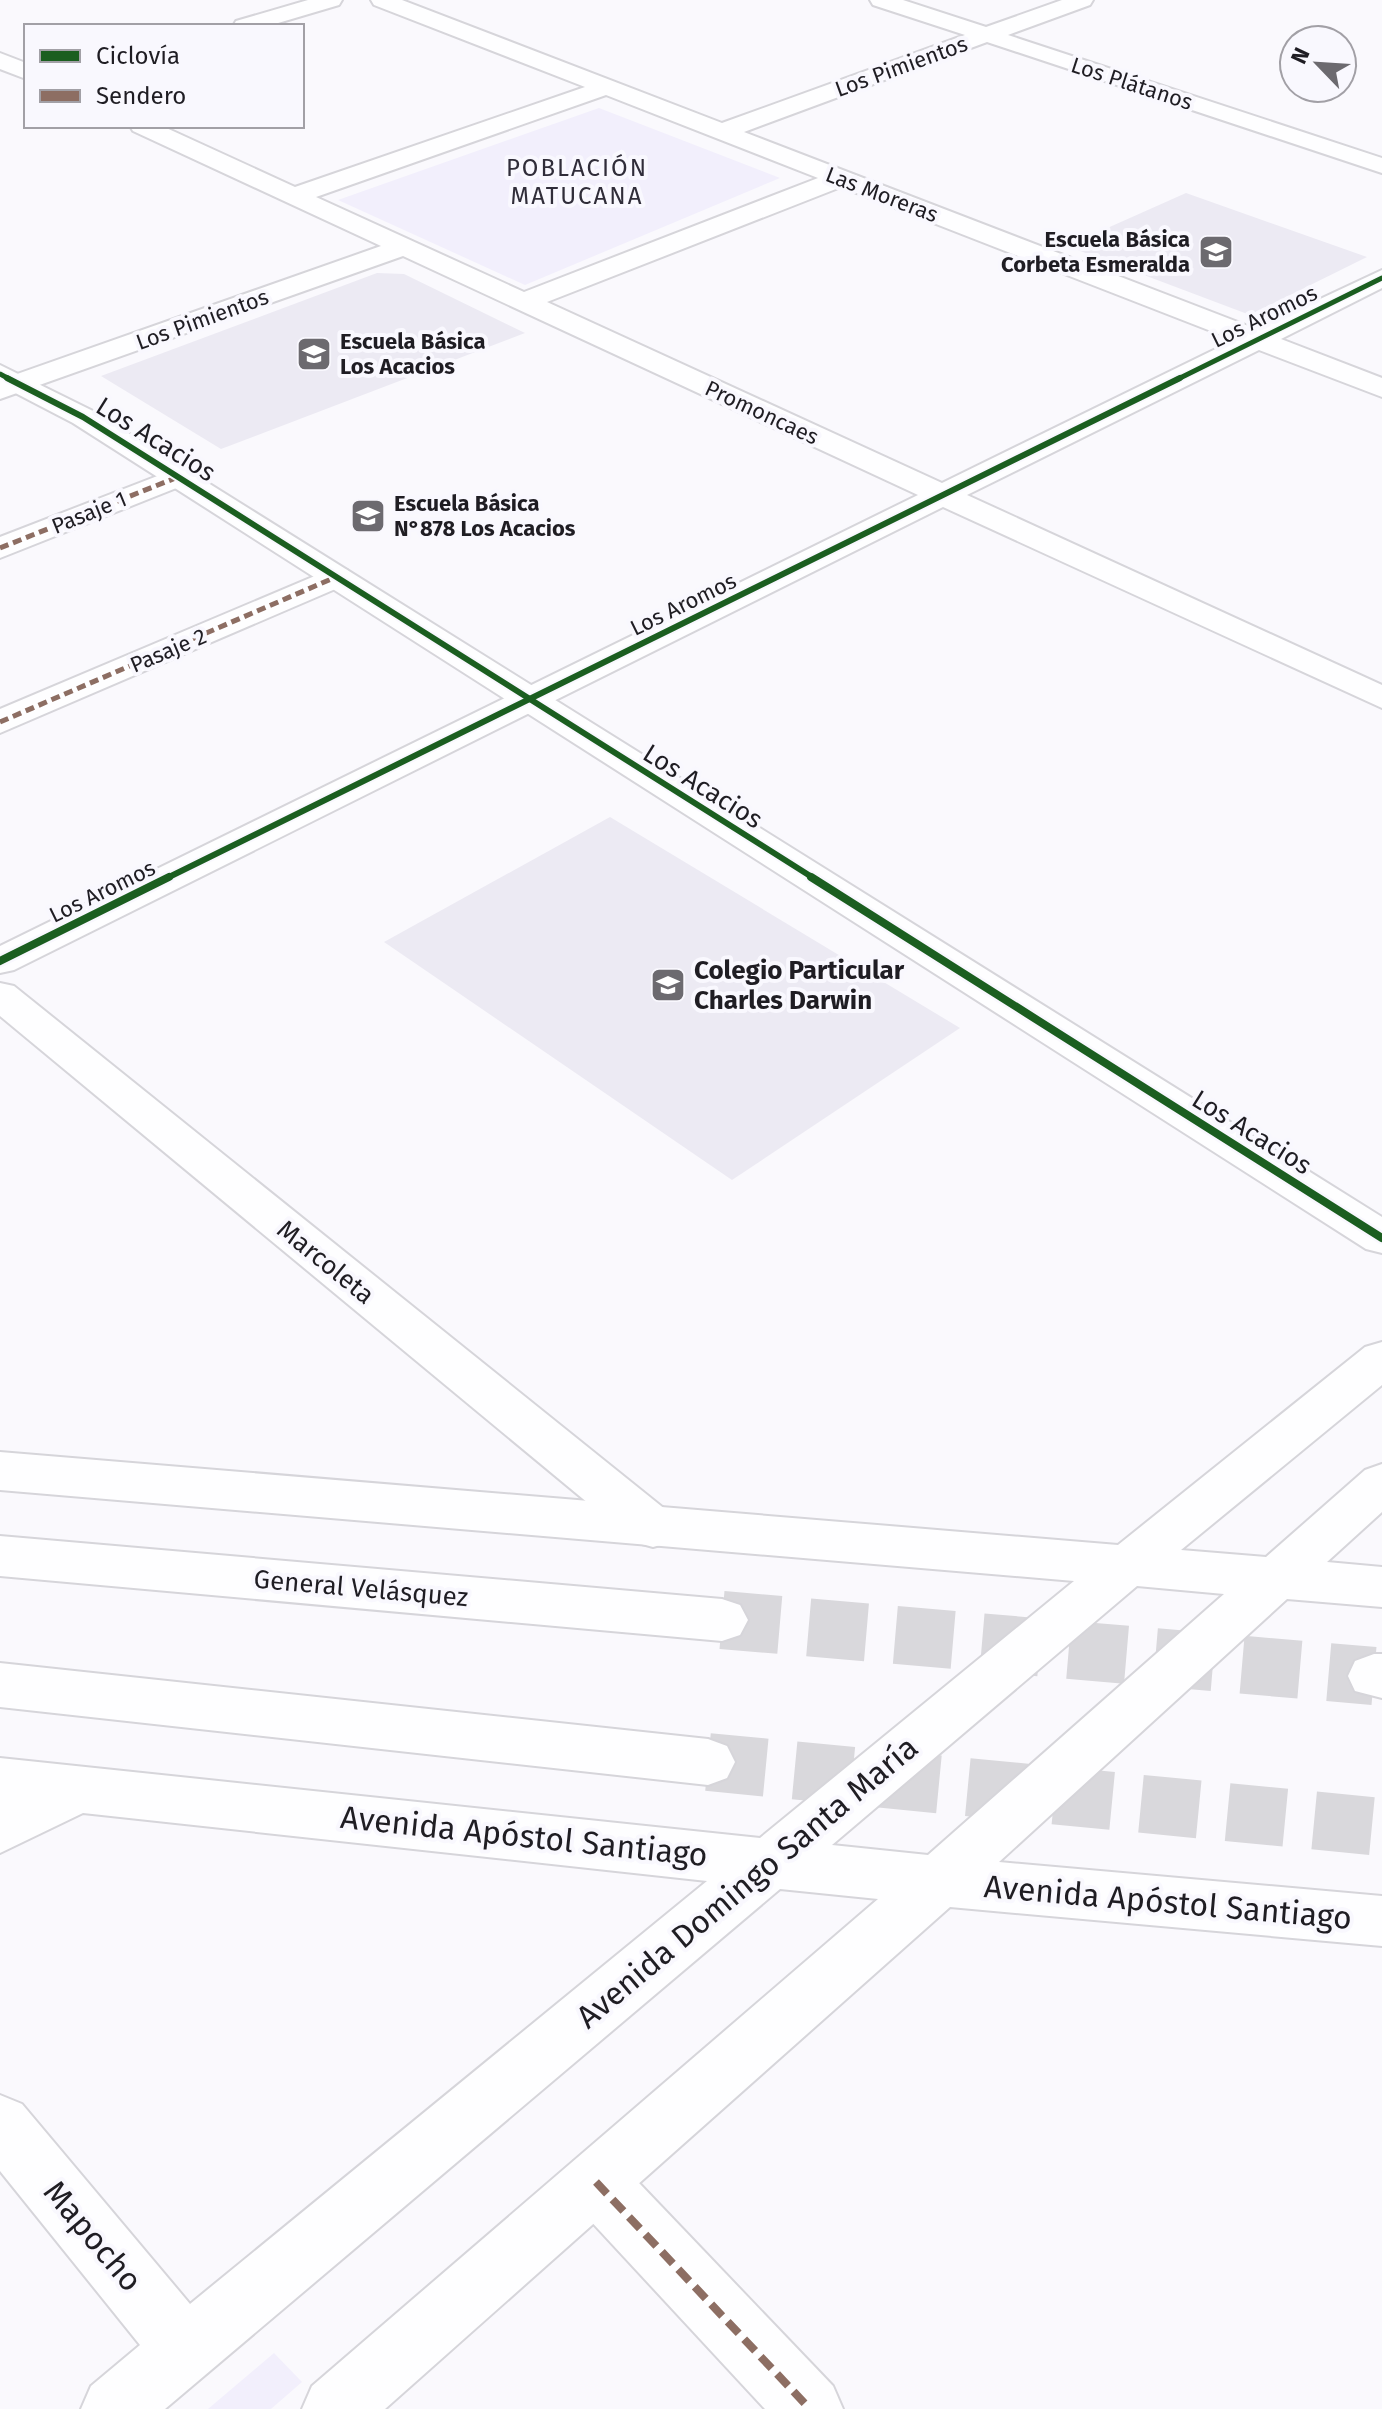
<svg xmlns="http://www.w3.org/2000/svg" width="1382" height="2409" font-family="'Fira Sans',sans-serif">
  <rect width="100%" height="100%" fill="#faf9fd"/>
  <!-- built -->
  <g fill="#eceaf3">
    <polygon points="1186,193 1367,257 1250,315 1067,246"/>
    <polygon points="377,273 404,274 525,333 221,449 101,376"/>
    <polygon points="610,817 960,1028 732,1180 384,942"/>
  </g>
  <!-- green -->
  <g fill="#f2effc">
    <polygon points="599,108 780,178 525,285 338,200"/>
    <polygon points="274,2353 302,2382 271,2409 208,2409"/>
  </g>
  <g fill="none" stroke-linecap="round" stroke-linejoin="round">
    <!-- highway-tunnel -->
    <g stroke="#d9d8dc" stroke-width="58" stroke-dasharray="58 29" stroke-linecap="butt">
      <polyline points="722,1620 1374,1676"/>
      <polyline points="708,1762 1382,1827"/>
    </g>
    <!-- street casing -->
    <g stroke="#d6d5da" stroke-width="4">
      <g id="street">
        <polygon points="308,0 342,0 339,5 268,26 233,26 236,21"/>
        <path d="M371 0H402L722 123 965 35 873 5 870 0H903L986 27 1062 0H1093L1090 5 1008 35 1382 158V173L987 42 744 132 1256 329 1382 270V288L1281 339 1382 378V397L1259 350 967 495 1382 685V708L943 507 14 970 0 973V946L918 495 403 256 0 399V380L381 246 133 131 130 126H162L295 187 585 87 374 5ZM606 95 818 178 524 292 316 197ZM841 187 1234 340 942 483 547 302Z"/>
        <polygon points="0,53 26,63 26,79 0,69"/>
        <polygon points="178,468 189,471 193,477 189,483 0,558 0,537"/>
        <polygon points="336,567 347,570 352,577 347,584 0,733 0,709"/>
        <polygon points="0,983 14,986 671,1514 678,1528 671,1542 653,1547 635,1542 0,1016"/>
        <polygon points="596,2152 618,2161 833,2386 843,2409 765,2409 574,2203 565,2182 574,2161"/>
      </g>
    </g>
    <!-- secondary casing -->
    <g stroke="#d6d5da" stroke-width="4">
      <g id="secondary">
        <polygon points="0,365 93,411 1382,1217 1382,1253 1366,1249 73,423 0,385"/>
        <path d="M1382 1342V1385L1181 1550 1266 1557 1365 1470 1382 1464V1512L1327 1562 1382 1567V1607L1287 1599 999 1862 1382 1896V1946L950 1907 385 2409H302L312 2386 878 1899 780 1889 165 2409H81L91 2386 140 2345 0 2171V2095L22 2104 190 2304 707 1881 83 1813 0 1853V1758L760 1838 1074 1581 0 1490V1452L1118 1545 1365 1347ZM1137 1586 1224 1594 928 1855 832 1845Z"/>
      </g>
    </g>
    <!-- highway casing -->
    <g stroke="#d6d5da" stroke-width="4">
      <g id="highway">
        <polygon points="0,1536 722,1599 740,1605 748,1620 740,1635 722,1641 0,1576"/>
        <polygon points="1374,1654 1382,1654 1382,1698 1355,1691 1348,1676 1355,1661"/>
        <polygon points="0,1663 708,1739 727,1746 735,1762 727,1778 708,1785 0,1707"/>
      </g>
    </g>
    <!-- street -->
    <use href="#street" fill="#fefeff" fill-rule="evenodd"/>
    <!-- secondary -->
    <use href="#secondary" fill="#fefeff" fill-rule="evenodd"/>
    <!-- highway -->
    <use href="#highway" fill="#fefeff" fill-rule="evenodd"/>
    <!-- quiet-far1 -->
    <g stroke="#8d6e63" stroke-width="5" stroke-dasharray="9 5" stroke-linecap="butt">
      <polyline points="0,548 178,477"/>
      <polyline points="0,722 336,577"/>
    </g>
    <!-- quiet -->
    <polyline stroke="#8d6e63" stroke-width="8" stroke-dasharray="16 8" stroke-linecap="butt" points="596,2182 810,2409"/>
    <!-- cycleway-far2 casing -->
    <g stroke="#f9f8fe" stroke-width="8">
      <g id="cycleway-far2">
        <polyline points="0,374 11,380"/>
        <polyline points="1176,380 1382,278"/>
      </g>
    </g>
    <!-- cycleway-far1 casing -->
    <g stroke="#f9f8fe" stroke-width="10">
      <g id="cycleway-far1">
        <polyline points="7,378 83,417 815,879"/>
        <polyline points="165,879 1180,378"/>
      </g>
    </g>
    <!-- cycleway casing -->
    <g stroke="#f9f8fe" stroke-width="13">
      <g id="cycleway">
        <polyline points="811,877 1382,1238"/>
        <polyline points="0,961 169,877"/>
      </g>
    </g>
    <!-- cycleway-far2 -->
    <use href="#cycleway-far2" stroke="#1b5e20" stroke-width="5"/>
    <!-- cycleway-far1 -->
    <use href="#cycleway-far1" stroke="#1b5e20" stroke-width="6"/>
    <!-- cycleway -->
    <use href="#cycleway" stroke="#1b5e20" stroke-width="8"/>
  </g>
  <!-- icons -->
  <defs>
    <g id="school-square" transform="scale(1.8)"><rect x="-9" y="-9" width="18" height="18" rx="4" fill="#6c6a6f" stroke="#f9f8fe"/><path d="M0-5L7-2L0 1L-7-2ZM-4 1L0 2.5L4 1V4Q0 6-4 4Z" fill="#fff"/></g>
  </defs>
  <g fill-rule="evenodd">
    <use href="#school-square" x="1216" y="252"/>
    <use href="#school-square" x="314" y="354"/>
    <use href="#school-square" x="368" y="516"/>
    <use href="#school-square" x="668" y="985"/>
  </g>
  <g text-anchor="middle" stroke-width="8" stroke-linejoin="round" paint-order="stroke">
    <!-- far-street labels -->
    <g font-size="22" fill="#1f1d23" stroke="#f9f8fe">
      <text transform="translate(901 66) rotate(-20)" y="8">Los Pimientos</text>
      <text transform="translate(1132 83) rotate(18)" y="8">Los Plátanos</text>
      <text transform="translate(882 194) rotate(21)" y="8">Las Moreras</text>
      <text transform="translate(1264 316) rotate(-26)" y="8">Los Aromos</text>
      <text transform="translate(202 319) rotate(-20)" y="8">Los Pimientos</text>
      <text transform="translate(762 412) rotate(25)" y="8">Promoncaes</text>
      <text transform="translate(89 512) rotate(-22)" y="8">Pasaje 1</text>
      <text transform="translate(683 604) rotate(-26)" y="8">Los Aromos</text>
      <text transform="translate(168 650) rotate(-23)" y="8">Pasaje 2</text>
      <text transform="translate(102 891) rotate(-26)" y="8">Los Aromos</text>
    </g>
    <!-- far-poi labels -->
    <g font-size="22" font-weight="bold" fill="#1f1d23" stroke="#f9f8fe" text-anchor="start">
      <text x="1190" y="247" text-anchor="end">Escuela Básica<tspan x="1190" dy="25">Corbeta Esmeralda</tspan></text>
      <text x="340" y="349">Escuela Básica<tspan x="340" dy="25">Los Acacios</tspan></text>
      <text x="394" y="511">Escuela Básica<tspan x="394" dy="25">N°878 Los Acacios</tspan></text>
    </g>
    <!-- far-neighbourhood labels -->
    <g font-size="24" letter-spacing="2" fill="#302d39" stroke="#f9f8fe">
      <text x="577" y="176">POBLACIÓN<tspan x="577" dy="28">MATUCANA</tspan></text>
    </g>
    <!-- street labels -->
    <g font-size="26" fill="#1f1d23" stroke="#f9f8fe">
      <text transform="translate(156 439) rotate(32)" y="9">Los Acacios</text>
      <text transform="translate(703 786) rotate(32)" y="9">Los Acacios</text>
      <text transform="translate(1252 1132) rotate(32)" y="9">Los Acacios</text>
      <text transform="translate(326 1262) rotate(39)" y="9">Marcoleta</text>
      <text transform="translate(361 1588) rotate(5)" y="9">General Velásquez</text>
    </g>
    <!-- poi labels -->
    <g font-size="26" font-weight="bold" fill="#1f1d23" stroke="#f9f8fe" text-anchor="start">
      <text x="694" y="979">Colegio Particular<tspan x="694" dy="30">Charles Darwin</tspan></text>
    </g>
    <!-- near-street labels -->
    <g font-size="32" fill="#1f1d23" stroke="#f9f8fe">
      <text transform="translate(524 1836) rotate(6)" y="11">Avenida Apóstol Santiago</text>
      <text transform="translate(747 1882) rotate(-40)" y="11">Avenida Domingo Santa María</text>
      <text transform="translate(1168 1902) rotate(5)" y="11">Avenida Apóstol Santiago</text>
      <text transform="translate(93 2236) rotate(50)" y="11">Mapocho</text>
    </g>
  </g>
  <!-- legend -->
  <rect x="24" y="24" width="280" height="104" fill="#f9f8fe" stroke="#a2a0a6" stroke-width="2"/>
  <rect x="40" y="50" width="40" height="12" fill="#1b5e20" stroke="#a2a0a6" stroke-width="2"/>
  <text x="96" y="64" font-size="24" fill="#1f1d23">Ciclovía</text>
  <rect x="40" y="90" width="40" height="12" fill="#8d6e63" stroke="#a2a0a6" stroke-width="2"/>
  <text x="96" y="104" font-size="24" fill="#1f1d23">Sendero</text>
  <!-- north arrow -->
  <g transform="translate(1318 64) rotate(295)"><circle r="38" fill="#f9f8fe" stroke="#a2a0a6" stroke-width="2"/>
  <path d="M0-6L14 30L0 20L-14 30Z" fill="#6c6a6f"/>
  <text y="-12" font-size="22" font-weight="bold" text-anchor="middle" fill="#1f1d23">N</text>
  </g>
</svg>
